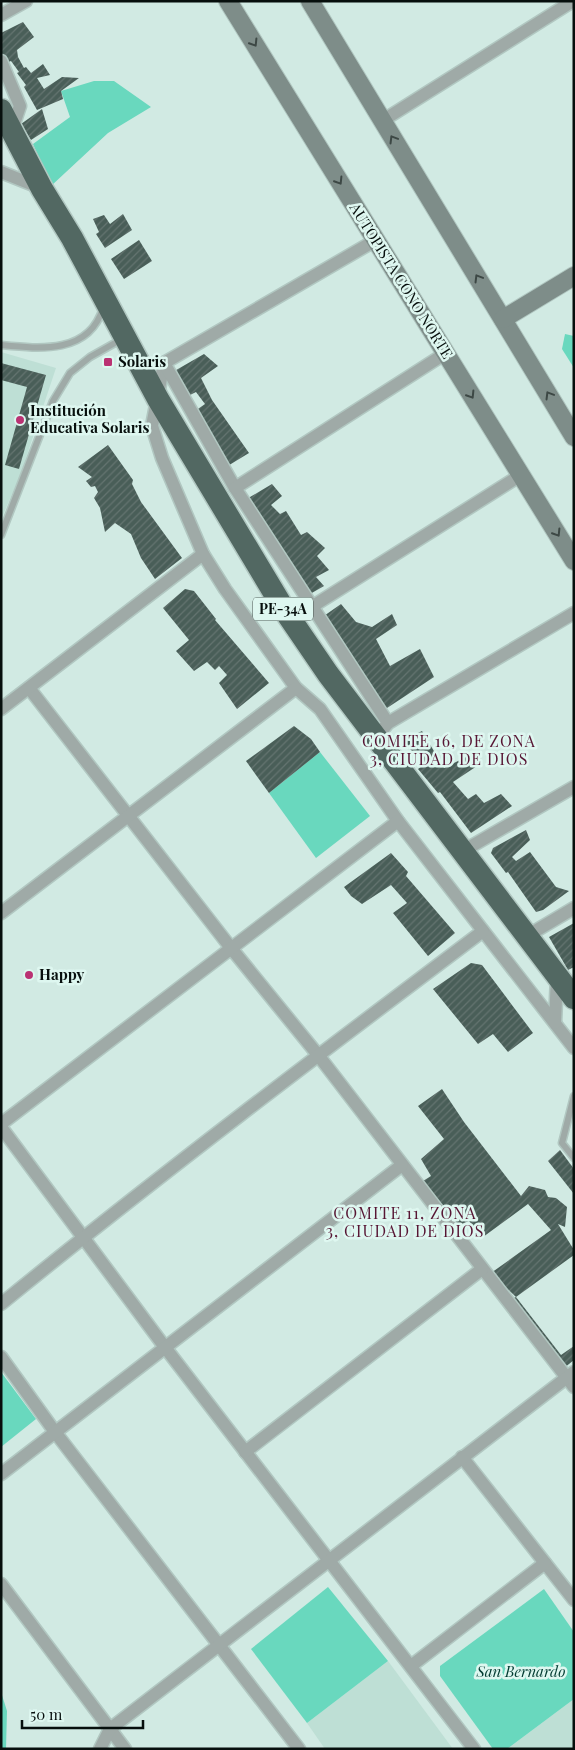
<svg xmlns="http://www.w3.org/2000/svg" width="575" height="1750" font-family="'Playfair Display',serif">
  <defs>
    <pattern id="building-hatch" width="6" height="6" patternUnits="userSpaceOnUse" patternTransform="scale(1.25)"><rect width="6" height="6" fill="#495e58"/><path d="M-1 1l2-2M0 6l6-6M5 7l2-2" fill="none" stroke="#647470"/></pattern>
  </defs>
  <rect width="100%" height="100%" fill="#d1eae3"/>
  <!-- built -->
  <g fill="#bedfd5">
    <polygon points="1,352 56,368 21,473 1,520"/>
    <polygon points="388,1661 453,1749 325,1749 307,1723"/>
    <polygon points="574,1699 574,1749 507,1749"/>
  </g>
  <!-- green -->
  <g fill="#69d8be">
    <polygon points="94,81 114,81 151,107 108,133 51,186 33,144 70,117 61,91"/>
    <polygon points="565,334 574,336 574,368 562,349"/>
    <polygon points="320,752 370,816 316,858 269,793"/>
    <polygon points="1,1372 36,1419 1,1447"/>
    <polygon points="328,1587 388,1661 307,1723 251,1649"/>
    <polygon points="544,1589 574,1632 574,1699 507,1749 493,1749 440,1676 440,1666"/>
    <polygon points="1,1692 7,1711 6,1749 1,1749"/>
  </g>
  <!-- building -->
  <g fill="url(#building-hatch)">
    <polygon points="23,22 34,37 17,50 18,57 24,68 26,67 31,73 43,64 50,75 37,78 44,89 62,77 79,78 61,91 63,99 37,110 24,87 26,85 17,73 19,72 11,61 6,63 1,53 1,33"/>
    <polygon points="42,109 48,129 31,140 21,124"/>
    <polygon points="123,214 132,230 105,248 96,234 99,232 93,219 104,215 110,224"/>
    <polygon points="139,240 152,261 124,279 111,259"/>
    <polygon points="204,354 218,366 201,378 212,400 249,453 226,467 195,411 205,404 196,392 186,397 171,373"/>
    <polygon points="1,363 46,375 19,469 5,465 27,387 1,380"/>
    <polygon points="108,445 133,480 132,484 141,502 182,558 155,579 141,558 131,534 115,523 105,532 100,508 94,498 98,492 95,486 91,487 86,481 92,477 78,467"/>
    <polygon points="272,484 282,496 271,505 280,514 286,511 301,535 307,532 325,548 317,556 329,570 316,577 324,586 310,594 247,506 250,497"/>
    <polygon points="185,589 194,591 216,619 215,620 269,683 237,709 219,683 227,675 219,666 215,670 207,662 194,671 176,651 189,640 163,608"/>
    <polygon points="341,604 356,622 372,627 392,614 397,625 376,639 390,666 420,649 434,677 384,710 321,618"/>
    <polygon points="294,726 311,739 320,752 269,793 246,761"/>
    <polygon points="422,731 444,768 470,755 477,766 453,782 468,799 476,794 484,803 501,794 512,806 471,833 440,792 438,793 418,769 422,766 404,740"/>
    <polygon points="526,830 530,840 512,857 516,861 530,852 556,887 569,891 543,910 536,912 508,872 506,873 491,853 493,848"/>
    <polygon points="391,853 408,872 406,876 455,933 428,956 393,913 407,903 391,885 362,904 351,896 344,887"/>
    <polygon points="574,923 574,967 568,970 549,937"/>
    <polygon points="471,963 482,965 533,1033 508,1052 493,1034 478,1044 433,989"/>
    <polygon points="442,1089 464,1122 521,1196 529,1186 545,1190 548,1197 556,1198 567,1207 565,1227 558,1224 574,1250 574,1255 516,1297 561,1355 574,1346 574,1360 564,1368 507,1301 516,1297 491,1273 551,1230 528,1204 483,1237 469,1221 457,1226 423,1181 431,1176 421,1159 444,1139 418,1106"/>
    <polygon points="560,1150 574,1169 574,1194 548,1161"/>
  </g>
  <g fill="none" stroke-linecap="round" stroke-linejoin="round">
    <!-- lane casing -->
    <g stroke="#b1c7c1" stroke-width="9">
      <g id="lane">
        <path d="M1 345C41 349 89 354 103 308"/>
        <polyline points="1,535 53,401 70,373 90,357 122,339"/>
        <polyline points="574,1096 562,1143 574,1158"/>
      </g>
    </g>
    <!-- street casing -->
    <g stroke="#b1c7c1" stroke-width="15">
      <g id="street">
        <polyline points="1,15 26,1"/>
        <polyline points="1,61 20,106 12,130"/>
        <polyline points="382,121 573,1"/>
        <polyline points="1,172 41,188"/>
        <polyline points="164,363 152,426 162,458 203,554 225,589 296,688 320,709 398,821 574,1048"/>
        <polyline points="164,363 235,488 388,723"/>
        <polyline points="164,363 376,240"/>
        <polyline points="235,488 446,353"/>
        <polyline points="313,606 521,475"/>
        <polyline points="29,688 231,948 318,1055 574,1387"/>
        <polyline points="1,709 203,554"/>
        <polyline points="384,728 388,723 574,613"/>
        <polyline points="463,851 574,787"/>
        <polyline points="1,913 296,688"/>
        <polyline points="527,936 574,908"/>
        <polyline points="555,1023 557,976"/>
        <polyline points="1,1124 398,821"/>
        <polyline points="1,1127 164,1346 474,1749"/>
        <path d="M1 1304C158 1176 321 1053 483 931"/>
        <polyline points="1,1357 55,1432 299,1749"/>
        <polyline points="245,1452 482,1269"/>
        <polyline points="462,1457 574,1600"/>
        <polyline points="1,1474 402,1165"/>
        <polyline points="1,1584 125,1749"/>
        <polyline points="411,1666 545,1563"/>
        <polyline points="100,1749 110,1729 574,1372"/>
      </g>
    </g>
    <!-- secondary casing -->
    <g stroke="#b1c7c1" stroke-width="20">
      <g id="secondary">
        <polyline points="228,1 574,561"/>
        <polyline points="310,1 574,437"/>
        <polyline points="503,319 574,276"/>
      </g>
    </g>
    <!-- highway casing -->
    <g stroke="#b1c7c1" stroke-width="25">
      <polyline id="highway" points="1,110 42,189 72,238 158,399 285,611 328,674 574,998"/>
    </g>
    <!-- lane -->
    <use href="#lane" stroke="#9faaa7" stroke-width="6"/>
    <!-- street -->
    <use href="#street" stroke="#9faaa7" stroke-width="12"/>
    <!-- secondary -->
    <use href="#secondary" stroke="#7e8d89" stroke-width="18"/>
    <!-- highway -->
    <use href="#highway" stroke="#526862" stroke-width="22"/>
  </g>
  <!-- one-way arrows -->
  <defs><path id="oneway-chevron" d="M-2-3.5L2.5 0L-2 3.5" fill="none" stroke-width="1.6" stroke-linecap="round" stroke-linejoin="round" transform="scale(1.25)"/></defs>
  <g stroke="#3d4845">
    <use href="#oneway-chevron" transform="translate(254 43) rotate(58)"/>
    <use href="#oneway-chevron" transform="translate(393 139) rotate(-121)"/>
    <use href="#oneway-chevron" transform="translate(339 181) rotate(58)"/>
    <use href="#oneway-chevron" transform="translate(478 278) rotate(-121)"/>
    <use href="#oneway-chevron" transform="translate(471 395) rotate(58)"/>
    <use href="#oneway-chevron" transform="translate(549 395) rotate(-121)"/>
    <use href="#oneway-chevron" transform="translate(557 533) rotate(58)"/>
  </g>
  <!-- markers -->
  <g fill="#ba3273" stroke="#def7f0" stroke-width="2">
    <rect x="103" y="357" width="10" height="10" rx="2.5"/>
    <circle cx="20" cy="420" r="5"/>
    <circle cx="29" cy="975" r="5"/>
  </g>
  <g text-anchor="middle" stroke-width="5" stroke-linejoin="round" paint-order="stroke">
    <!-- shield labels -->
    <rect fill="#def7f0" stroke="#485551" stroke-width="1" x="253" y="597.5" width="60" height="23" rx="4"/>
    <g font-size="14" font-weight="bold" fill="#070f0d">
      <text x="283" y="614">PE-34A</text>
    </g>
    <!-- street labels -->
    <g font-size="15" fill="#070f0d" stroke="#def7f0">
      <text transform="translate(401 281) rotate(58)" y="5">AUTOPISTA CONO NORTE</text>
    </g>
    <!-- poi labels -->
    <g font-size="15" font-weight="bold" fill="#070f0d" stroke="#def7f0" text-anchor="start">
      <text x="118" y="367">Solaris</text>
      <text x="30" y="416">Institución<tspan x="30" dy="17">Educativa Solaris</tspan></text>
      <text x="39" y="980">Happy</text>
    </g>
    <!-- park labels -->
    <g font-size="15" font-style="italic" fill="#003a30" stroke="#def7f0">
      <text x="521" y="1677">San Bernardo</text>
    </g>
    <!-- neighbourhood labels -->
    <g font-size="16" letter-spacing="1" fill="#571634" stroke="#def7f0">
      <text x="449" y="747">COMITE 16, DE ZONA<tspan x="449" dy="18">3, CIUDAD DE DIOS</tspan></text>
      <text x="405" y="1219">COMITE 11, ZONA<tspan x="405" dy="18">3, CIUDAD DE DIOS</tspan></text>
    </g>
  </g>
  <!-- border -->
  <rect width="575" height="1750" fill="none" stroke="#070f0d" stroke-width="5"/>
  <!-- scale -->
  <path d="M22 1720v8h121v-8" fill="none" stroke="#070f0d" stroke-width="2.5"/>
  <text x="30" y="1720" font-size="15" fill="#070f0d" stroke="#def7f0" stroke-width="4" paint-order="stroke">50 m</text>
</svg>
